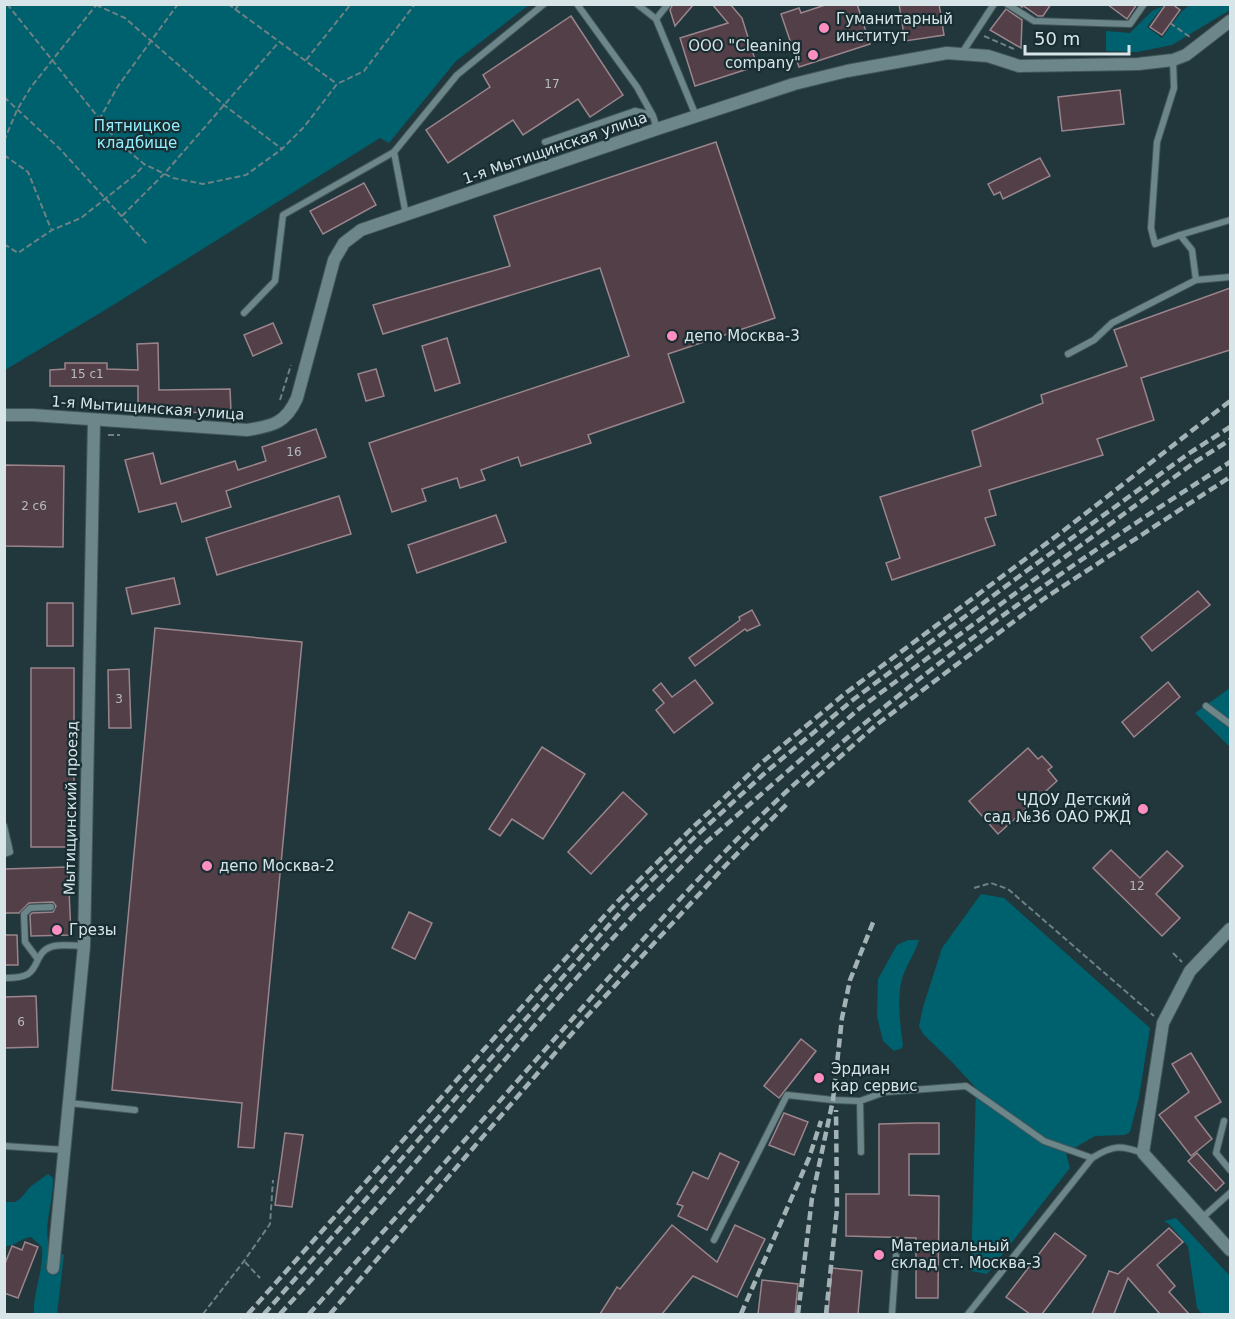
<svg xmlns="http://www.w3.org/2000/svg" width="1235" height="1319" font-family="'DejaVu Sans',sans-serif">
  <rect width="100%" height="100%" fill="#21373b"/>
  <!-- green -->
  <g fill="#00616e">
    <polygon points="1191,4 1230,5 1230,10 1172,45 1137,52 1106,51 1106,31 1130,33 1152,11 1163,6 1147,27 1162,38 1181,12"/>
    <polygon points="4,5 5,4 529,5 456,61 389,143 380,138 110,307 5,370"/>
    <polygon points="1230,688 1230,747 1195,713"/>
    <polygon points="981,894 1004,898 1150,1028 1139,1097 1130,1132 1125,1135 1095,1136 1066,1153 1070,1168 987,1274 971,1271 976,1088 952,1062 923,1034 919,1026 923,1007 942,948"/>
    <path d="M908 940H919C915 954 906 965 902 979 897 997 900 1026 903 1044L902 1048 894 1051 883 1041 877 1016 878 979 897 945Z"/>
    <path d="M48 1174 53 1178C54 1201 42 1227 50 1249L64 1255 57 1314H34C33 1291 44 1270 42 1247L31 1237C21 1238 14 1247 5 1246V1202H15L21 1198 30 1187Z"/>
    <polygon points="1176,1218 1230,1276 1230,1314 1202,1314 1197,1308 1188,1246 1169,1224 1164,1221"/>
  </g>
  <!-- building -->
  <g fill="#523f47" stroke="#9b858d" stroke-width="1.5">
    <polygon points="673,4 694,4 675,26 670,10"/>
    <polygon points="712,4 730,4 742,18 757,66 695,86 680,38 728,23"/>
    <polygon points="828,4 857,4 870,44 799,67 781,14 799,8 801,13"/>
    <polygon points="899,4 939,4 944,35 905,41"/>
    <polygon points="1018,4 1051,4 1043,16 1038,16 1022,5 1022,7"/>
    <polygon points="1107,4 1137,4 1127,19"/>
    <polygon points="1166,4 1172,4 1180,10 1162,35 1150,27"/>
    <polygon points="1006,9 1022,20 1021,48 990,30"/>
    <polygon points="571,16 623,95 590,117 578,99 523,135 513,120 448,163 426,130 490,87 483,75"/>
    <polygon points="1120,90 1124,124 1062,131 1058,97"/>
    <polygon points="716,142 775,318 668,354 684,402 588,435 591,443 521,466 518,457 481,470 485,480 460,488 457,478 422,489 426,501 392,512 369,443 629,356 600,268 383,334 373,305 510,266 494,216"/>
    <polygon points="1040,158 1050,176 1003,199 1000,192 994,195 988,184"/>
    <polygon points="364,183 376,205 323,234 310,211"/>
    <polygon points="1230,288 1230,350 1141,378 1154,420 1097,439 1103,455 989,490 996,515 985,518 995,545 892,580 886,563 900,558 880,497 981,466 972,431 1043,403 1041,395 1127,366 1114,330"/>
    <polygon points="273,323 282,343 253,356 244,335"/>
    <polygon points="447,338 460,383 435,391 422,346"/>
    <polygon points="158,343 159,390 230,389 231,412 138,413 138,386 50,386 50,370 65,369 65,363 107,363 107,369 138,370 137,344"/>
    <polygon points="376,369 384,396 366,401 358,374"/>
    <polygon points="316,429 326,457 226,491 231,507 182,522 176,503 139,512 125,460 153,453 161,484 235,461 238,470 266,461 262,447"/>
    <polygon points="4,465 64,466 63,547 4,546"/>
    <polygon points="339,496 351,534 217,575 206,538"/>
    <polygon points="496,515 506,542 417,573 408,545"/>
    <polygon points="174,578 180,604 132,614 126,588"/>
    <polygon points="1198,591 1210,605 1152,651 1141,637"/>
    <rect x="47" y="603" width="26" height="43"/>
    <polygon points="752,610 760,625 747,631 745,629 695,666 689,658 740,620 739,617"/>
    <polygon points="155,628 302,642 254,1148 238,1147 242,1103 112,1090"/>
    <rect x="31" y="668" width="43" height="179"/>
    <polygon points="129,669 131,728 109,728 108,670"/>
    <polygon points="695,680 713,703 674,733 656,710 664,703 653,690 661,683 672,697"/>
    <polygon points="1168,682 1180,697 1134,737 1122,722"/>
    <polygon points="542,747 585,774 543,839 512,819 500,836 489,829"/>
    <polygon points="1028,748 1038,759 1042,756 1052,767 1048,770 1057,781 998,834 969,801"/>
    <polygon points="623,792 647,814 591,874 568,852"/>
    <polygon points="1111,850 1140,878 1167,851 1183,866 1156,894 1180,918 1162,936 1093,868"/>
    <polygon points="68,867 71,935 31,936 30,915 32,913 53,912 56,906 53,902 29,903 19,913 4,913 4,869"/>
    <polygon points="409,912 432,923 415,959 392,948"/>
    <polygon points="4,935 17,935 18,965 4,965"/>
    <polygon points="36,996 38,1047 4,1048 4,997"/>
    <polygon points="801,1039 816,1051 779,1098 764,1086"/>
    <polygon points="1191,1053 1221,1102 1195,1117 1212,1139 1191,1156 1159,1115 1189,1092 1172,1064"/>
    <polygon points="784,1113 808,1122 794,1155 769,1145"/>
    <polygon points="917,1123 939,1123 939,1154 909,1154 909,1195 939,1196 938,1298 916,1298 916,1238 846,1236 846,1194 879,1194 879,1124"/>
    <polygon points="285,1133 303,1135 292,1207 275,1205"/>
    <polygon points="720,1153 739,1162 707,1230 678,1216 683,1206 677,1204 693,1172 708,1179"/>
    <polygon points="1197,1153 1224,1183 1216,1191 1188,1161"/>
    <polygon points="672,1225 717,1262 735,1225 765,1239 737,1297 693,1276 662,1314 600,1314 617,1287 620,1289"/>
    <polygon points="1169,1228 1183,1242 1157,1265 1175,1286 1169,1292 1189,1314 1160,1314 1128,1278 1114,1314 1092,1314 1109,1271 1118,1274"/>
    <polygon points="1055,1233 1086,1256 1042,1314 1030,1314 1006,1297"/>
    <polygon points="25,1242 38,1247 18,1298 4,1293 4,1266 12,1246 22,1250"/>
    <polygon points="832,1268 862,1271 858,1314 828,1314"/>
    <polygon points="762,1280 798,1284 795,1314 758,1314"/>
  </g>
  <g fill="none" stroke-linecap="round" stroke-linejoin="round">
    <!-- lane casing -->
    <g stroke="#425659" stroke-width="8">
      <g id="lane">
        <polyline points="577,4 637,87 653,116 657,129"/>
        <polyline points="637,4 656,19 696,116"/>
        <polyline points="1007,4 1034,21 1130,24 1144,4"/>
        <polyline points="656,19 668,4"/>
        <polyline points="962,53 994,4"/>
        <polyline points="1173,60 1174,88 1157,142 1151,228 1155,244 1180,235 1192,250 1196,280 1230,277"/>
        <polyline points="545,142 635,111 652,115"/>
        <polyline points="394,152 406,215"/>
        <polyline points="1180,235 1230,220"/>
        <polyline points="244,313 275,281 283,215 394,152 457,75 544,4"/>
        <polyline points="1068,354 1094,340 1112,323 1196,280"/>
        <polyline points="1206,706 1230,724"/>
        <polyline points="4,826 10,852 4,854"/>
        <polyline points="37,958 25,942 24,914 30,908 51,907"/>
        <path d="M4 978C12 978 22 978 28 974 39 967 36 950 54 946 63 944 75 946 84 946"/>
        <polyline points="69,1103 135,1110"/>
        <polyline points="1224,1121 1216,1153 1230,1170"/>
        <polyline points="4,1146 65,1150"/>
        <polyline points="861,1152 860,1101 885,1092 966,1086 1044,1141 1092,1158"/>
        <polyline points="1202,1218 1230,1193"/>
        <polyline points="714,1240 787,1095 833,1100 860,1101"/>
        <polyline points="892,1314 896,1256"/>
        <path d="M968 1314 1092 1158C1113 1145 1120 1145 1143 1153"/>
      </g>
    </g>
    <!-- street casing -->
    <g stroke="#425659" stroke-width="14">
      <g id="street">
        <path d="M4 415H32L247 430C273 426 286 423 297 398L334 260 344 243 361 230 657 129 794 84 847 71 947 53 988 56 1019 66 1138 64 1173 60 1186 55 1230 21"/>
        <polyline points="1230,929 1190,971 1163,1023 1143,1153 1230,1250"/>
        <polyline points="53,1268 84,946 94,420"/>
      </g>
    </g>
    <!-- path -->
    <g stroke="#6e8184" stroke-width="2" stroke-dasharray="6 3" stroke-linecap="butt">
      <polyline points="7,4 119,143 144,164 173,178 203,184 246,175 282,149 304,127 337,84 364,71 415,4"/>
      <polyline points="228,4 337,84"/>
      <polyline points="96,5 125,18 224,105 282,149"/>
      <polyline points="235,10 239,4"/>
      <polyline points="1170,23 1190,37"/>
      <polyline points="984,36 1014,49"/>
      <polyline points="306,60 351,4"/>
      <polyline points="4,97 60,149 147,244"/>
      <polyline points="99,120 118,86 178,4"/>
      <polyline points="4,141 17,110 31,87 97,4"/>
      <polyline points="4,155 28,172 51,229"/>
      <polyline points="122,216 164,174 279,42"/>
      <polyline points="4,244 18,253 52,230 81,218 135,175 144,165"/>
      <polyline points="280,400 291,365"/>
      <polyline points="108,435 120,435"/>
      <polyline points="974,888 991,883 1008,889 1154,1016"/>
      <polyline points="1173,953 1182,962"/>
      <polyline points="245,1262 260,1278"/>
      <polyline points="203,1314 244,1261 270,1224 273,1180"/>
    </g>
    <!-- lane -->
    <use href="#lane" stroke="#6d868a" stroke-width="6"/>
    <!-- street -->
    <use href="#street" stroke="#6d868a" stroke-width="12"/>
    <!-- rail -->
    <g stroke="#a2b2b5" stroke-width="4.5" stroke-dasharray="9 4.5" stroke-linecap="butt">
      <polyline points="807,786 875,726 1045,598 1230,477"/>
      <polyline points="248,1314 546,980 619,900 690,830 760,764 847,692 1063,531 1230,401"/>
      <polyline points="264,1314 625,907 696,836 766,772 854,699 1025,572 1188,454 1230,427"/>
      <polyline points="280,1314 355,1232 562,994 634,915 703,845 860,708 1032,581 1195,462 1230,440"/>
      <path d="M309 1314C395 1219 481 1122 566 1026 638 945 709 863 788 790 924 666 1075 560 1230 462"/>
      <polyline points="330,1314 587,1016 726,865 787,804"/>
      <polyline points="741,1314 809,1158 821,1121"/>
      <polyline points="798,1314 812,1198 833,1100 842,1018 850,980 874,920"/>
      <polyline points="826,1314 837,1209 836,1110"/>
    </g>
  </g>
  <!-- markers -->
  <g fill="#fd8ec0" stroke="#172d31" stroke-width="2">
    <circle cx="824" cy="28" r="6"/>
    <circle cx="813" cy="55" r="6"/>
    <circle cx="672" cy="336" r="6"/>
    <circle cx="1143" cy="809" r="6"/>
    <circle cx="207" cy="866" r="6"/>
    <circle cx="57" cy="930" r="6"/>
    <circle cx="819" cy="1078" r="6"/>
    <circle cx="879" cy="1255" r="6"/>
  </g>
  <g text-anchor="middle" stroke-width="4.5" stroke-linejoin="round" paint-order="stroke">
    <!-- number labels -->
    <g font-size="12" fill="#b6bcc0">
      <text x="552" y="88">17</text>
      <text x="87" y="378">15 с1</text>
      <text x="294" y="456">16</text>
      <text x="34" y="510">2 с6</text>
      <text x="119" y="703">3</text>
      <text x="1137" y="890">12</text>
      <text x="21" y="1026">6</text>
    </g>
    <!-- poi labels -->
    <g font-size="15" fill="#d8e5e8" stroke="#172d31" text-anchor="start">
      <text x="836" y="24">Гуманитарный<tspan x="836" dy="17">институт</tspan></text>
      <text x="801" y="51" text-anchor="end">ООО "Cleaning<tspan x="801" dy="17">company"</tspan></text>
      <text x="684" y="341">депо Москва-3</text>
      <text x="1131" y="805" text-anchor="end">ЧДОУ Детский<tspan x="1131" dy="17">сад №36 ОАО РЖД</tspan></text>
      <text x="219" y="871">депо Москва-2</text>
      <text x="69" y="935">Грезы</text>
      <text x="831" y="1074">Эрдиан<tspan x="831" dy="17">кар сервис</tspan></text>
      <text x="891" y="1251">Материальный<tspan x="891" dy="17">склад ст. Москва-3</tspan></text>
    </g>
    <!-- park labels -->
    <g font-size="15" fill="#95eefe" stroke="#172d31">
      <text x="137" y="131">Пятницкое<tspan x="137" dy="17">кладбище</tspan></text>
    </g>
    <!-- street labels -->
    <g font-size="15" fill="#d8e5e8" stroke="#172d31">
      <text transform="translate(555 148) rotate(-19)" y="5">1-я Мытищинская улица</text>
      <text transform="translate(148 408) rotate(4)" y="5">1-я Мытищинская улица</text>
      <text transform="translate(71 808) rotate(-89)" y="5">Мытищинский проезд</text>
    </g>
  </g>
  <!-- border -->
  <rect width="1235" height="1319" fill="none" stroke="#d8e5e8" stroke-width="12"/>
  <!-- scale -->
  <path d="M1025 45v9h104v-9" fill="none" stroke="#d8e5e8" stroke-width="3"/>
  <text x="1034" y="45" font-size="18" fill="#d8e5e8" stroke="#172d31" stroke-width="4.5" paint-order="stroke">50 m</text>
</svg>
